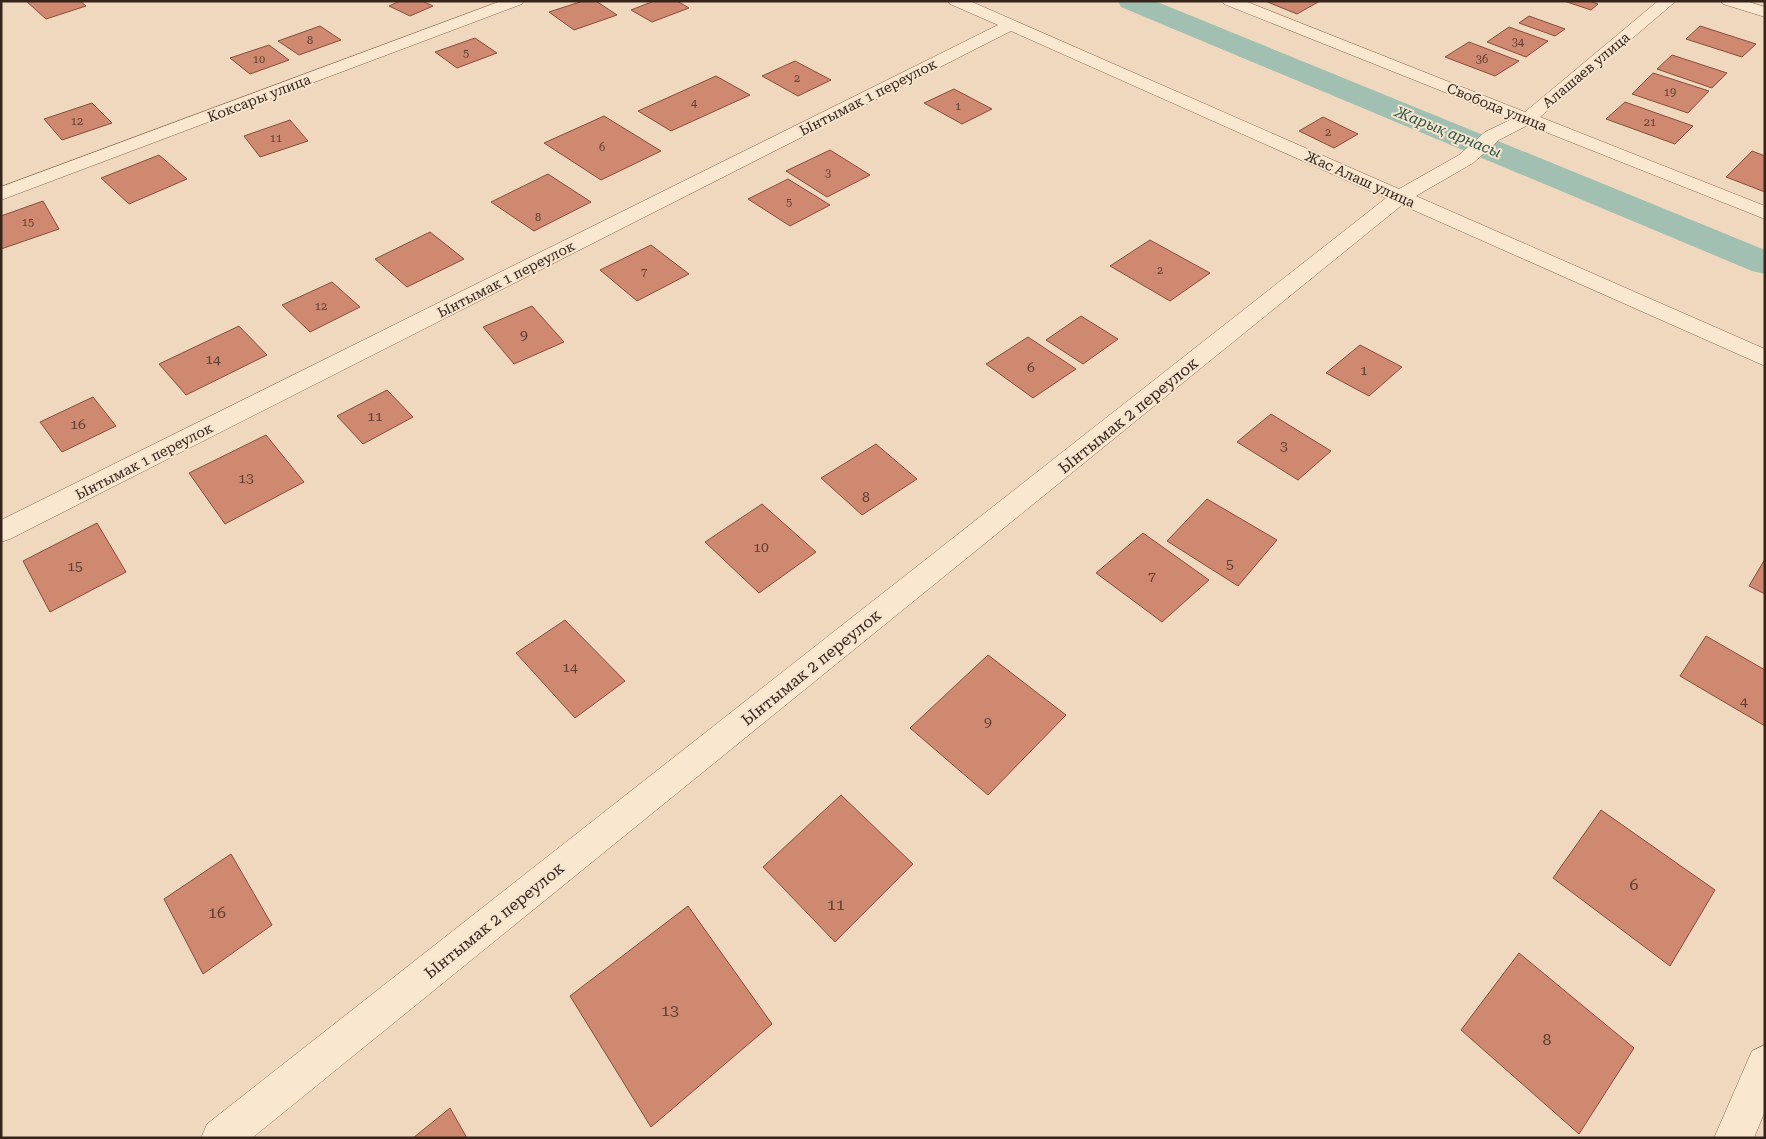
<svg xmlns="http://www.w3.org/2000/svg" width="1766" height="1139" font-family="'Roboto Serif',serif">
  <rect width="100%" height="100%" fill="#efd8bd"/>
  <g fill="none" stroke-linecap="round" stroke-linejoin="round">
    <!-- canal -->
    <polygon fill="#a1c0b2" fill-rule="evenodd" points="1118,1 1155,1 1765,250 1765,274 1752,271 1121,7"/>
  </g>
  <!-- building -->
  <g fill="#cf8971" stroke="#874d3b">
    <polygon points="26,1 80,1 86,6 46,19"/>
    <polygon points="400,1 422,1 433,6 410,16 389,6"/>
    <polygon points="583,1 596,1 617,15 574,30 549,12"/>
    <polygon points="654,1 677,1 689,8 652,22 631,10"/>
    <polygon points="1265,1 1320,1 1297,14"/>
    <polygon points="1564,1 1589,1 1598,4 1591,10"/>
    <polygon points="1529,16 1565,29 1555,36 1519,23"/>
    <polygon points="320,26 341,40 299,55 278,41"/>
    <polygon points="1700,26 1756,44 1742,57 1686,39"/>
    <polygon points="1509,27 1548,41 1526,57 1487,42"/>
    <polygon points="475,38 497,53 457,68 435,52"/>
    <polygon points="1469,42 1519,61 1495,76 1445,57"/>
    <polygon points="269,45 289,60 250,74 230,58"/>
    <polygon points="1672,55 1727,73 1712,88 1657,69"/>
    <polygon points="795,61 831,80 798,96 762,76"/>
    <polygon points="1653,73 1709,91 1688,113 1632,94"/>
    <polygon points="716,76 750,95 671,131 638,111"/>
    <polygon points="954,89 992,109 962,124 924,103"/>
    <polygon points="1625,102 1693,126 1675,144 1606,119"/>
    <polygon points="92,103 112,123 62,140 44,119"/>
    <polygon points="604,116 661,151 601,180 544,143"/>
    <polygon points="1323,117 1358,134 1334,148 1299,131"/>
    <polygon points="290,120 308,141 260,157 244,136"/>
    <polygon points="830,150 870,175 827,197 786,171"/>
    <polygon points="1752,151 1765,156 1765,192 1726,177"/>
    <polygon points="159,155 187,179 129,204 101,178"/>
    <polygon points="548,174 591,202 534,231 491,202"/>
    <polygon points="788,179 830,205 790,226 748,199"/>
    <polygon points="43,201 59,229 1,249 1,216"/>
    <polygon points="430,232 464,259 407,287 375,259"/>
    <polygon points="1150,240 1210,273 1170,301 1110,266"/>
    <polygon points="651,245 689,274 637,301 600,270"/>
    <polygon points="332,282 360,307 310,332 282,305"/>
    <polygon points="532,306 564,342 514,364 483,327"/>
    <polygon points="1081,316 1118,339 1083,364 1046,340"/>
    <polygon points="239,326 267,355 186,395 159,364"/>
    <polygon points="1028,337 1076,369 1033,398 986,364"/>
    <polygon points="1360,345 1402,367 1369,396 1326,373"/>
    <polygon points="387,390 413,417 363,444 337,416"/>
    <polygon points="93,397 116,426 62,452 40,422"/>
    <polygon points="1271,414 1331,451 1298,480 1237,442"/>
    <polygon points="266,435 304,482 225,524 189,473"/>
    <polygon points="876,444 917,479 862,515 821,478"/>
    <polygon points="1207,499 1277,540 1238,586 1167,541"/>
    <polygon points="762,504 816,552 759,593 705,542"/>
    <polygon points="97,523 126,572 50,612 23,561"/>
    <polygon points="1143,533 1209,580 1162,622 1096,573"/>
    <polygon points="1765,559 1765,594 1749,586"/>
    <polygon points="565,620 625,681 575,718 516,653"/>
    <polygon points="1706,636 1765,670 1765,726 1680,676"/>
    <polygon points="988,655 1066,715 988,795 910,728"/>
    <polygon points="841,795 913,864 835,942 763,867"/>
    <polygon points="1601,810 1715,890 1670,966 1553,878"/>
    <polygon points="231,854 272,925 203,974 164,899"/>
    <polygon points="688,906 772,1024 651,1127 570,996"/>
    <polygon points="1519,953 1634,1048 1579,1134 1461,1030"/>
    <polygon points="450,1108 467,1138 413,1138"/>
  </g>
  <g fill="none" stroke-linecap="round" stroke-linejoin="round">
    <!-- minor casing -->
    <g stroke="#876856" stroke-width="1">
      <g id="minor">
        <polygon points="501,1 524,1 522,4 1,200 1,187"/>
        <polygon points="948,1 970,1 1399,189 1459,155 1485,132 1512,119 1224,4 1222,1 1245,1 1525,112 1658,1 1676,1 1540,117 1765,206 1765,219 1528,125 1499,140 1473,163 1416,196 1765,349 1765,366 1402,205 252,1138 201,1138 207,1124 1386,198 1011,31 10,539 1,542 1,520 998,25 950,4"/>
        <polygon points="1721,1 1746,1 1765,7 1765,17 1723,4"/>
        <polygon points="1765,1045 1765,1111 1754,1138 1714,1138 1752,1051"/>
      </g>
    </g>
    <!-- minor -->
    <use href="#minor" fill="#fae7d0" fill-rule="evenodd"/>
  </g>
  <g text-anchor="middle" stroke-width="4" stroke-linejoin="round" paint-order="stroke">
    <!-- far-number labels -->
    <g font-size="11" fill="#5c3d30">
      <text x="310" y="44">8</text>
      <text x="1518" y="46">34</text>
      <text x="466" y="57">5</text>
      <text x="259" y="63">10</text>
      <text x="1482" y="63">36</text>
      <text x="797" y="82">2</text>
      <text x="1670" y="96">19</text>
      <text x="694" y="107">4</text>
      <text x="958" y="110">1</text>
      <text x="77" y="125">12</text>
      <text x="1650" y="126">21</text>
      <text x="1328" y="136">2</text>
      <text x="276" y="142">11</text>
      <text x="602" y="151">6</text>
      <text x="828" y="177">3</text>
      <text x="789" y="206">5</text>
      <text x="538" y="221">8</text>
      <text x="28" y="226">15</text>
      <text x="1160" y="274">2</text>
      <text x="644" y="276">7</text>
      <text x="321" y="310">12</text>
    </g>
    <!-- far-street labels -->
    <g font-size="14" fill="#36241b" stroke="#f6e4cd">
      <text transform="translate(1586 70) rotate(-40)" y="5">Алашаев улица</text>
      <text transform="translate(868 97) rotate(-27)" y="5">Ынтымак 1 переулок</text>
      <text transform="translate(259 98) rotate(-21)" y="5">Коксары улица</text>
      <text transform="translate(1497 107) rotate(22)" y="5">Свобода улица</text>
      <text transform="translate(1360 179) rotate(24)" y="5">Жас Алаш улица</text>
      <text transform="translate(506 279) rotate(-27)" y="5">Ынтымак 1 переулок</text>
      <text transform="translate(144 461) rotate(-27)" y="5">Ынтымак 1 переулок</text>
    </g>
    <!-- number labels -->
    <g font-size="14" fill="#5c3d30">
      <text x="524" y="340">9</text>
      <text x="213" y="364">14</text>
      <text x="1031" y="372">6</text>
      <text x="1364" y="375">1</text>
      <text x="375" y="421">11</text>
      <text x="78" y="429">16</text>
      <text x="1284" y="451">3</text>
      <text x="246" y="483">13</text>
      <text x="866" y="502">8</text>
      <text x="761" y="552">10</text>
      <text x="1230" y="569">5</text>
      <text x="75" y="571">15</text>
      <text x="1152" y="581">7</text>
      <text x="570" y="672">14</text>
      <text x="1744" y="706">4</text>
      <text x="988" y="727">9</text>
    </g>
    <!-- far-water labels -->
    <g font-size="15" font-style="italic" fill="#29564c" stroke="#f6e4cd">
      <text transform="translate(1448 132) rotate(22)" y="5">Жарық арнасы</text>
    </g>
    <!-- street labels -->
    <g font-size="16" fill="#36241b" stroke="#f6e4cd">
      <text transform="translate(1128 415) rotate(-39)" y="6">Ынтымак 2 переулок</text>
      <text transform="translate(811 667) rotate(-39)" y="6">Ынтымак 2 переулок</text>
      <text transform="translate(494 920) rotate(-39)" y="6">Ынтымак 2 переулок</text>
    </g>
    <!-- near-number labels -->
    <g font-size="16" fill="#5c3d30">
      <text x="1634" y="890">6</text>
      <text x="836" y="910">11</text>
      <text x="217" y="918">16</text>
      <text x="670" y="1016">13</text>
      <text x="1547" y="1045">8</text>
    </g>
  </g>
  <!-- border -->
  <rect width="1766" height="1139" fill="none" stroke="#36241b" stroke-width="5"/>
</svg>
